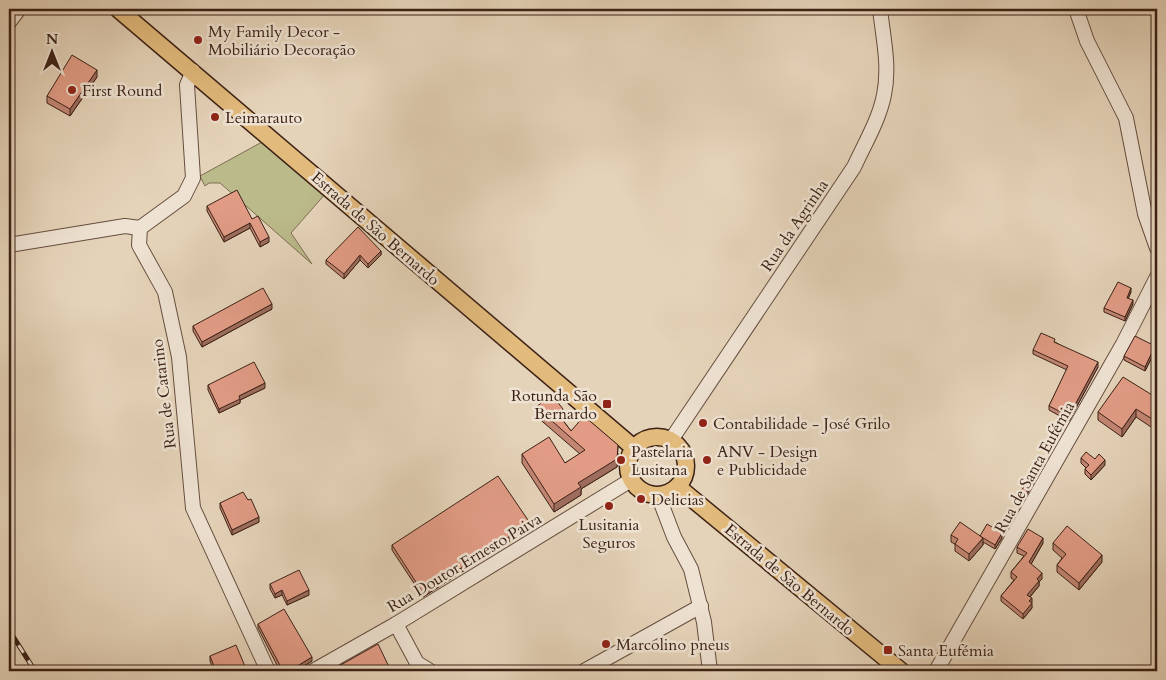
<svg xmlns="http://www.w3.org/2000/svg" width="1166" height="680" font-family="Cardo,serif">
  <rect width="100%" height="100%" fill="#e5d3b9"/>
  <filter id="stains"><feTurbulence type="fractalNoise" baseFrequency=".004" numOctaves="4"/><feColorMatrix values="0 0 0 0 .2 0 0 0 0 .09 0 0 0 0 .02 0 0 0 .5 -.17"/></filter>
  <radialGradient id="worn" r=".72"><stop offset=".6" stop-color="#630" stop-opacity="0"/><stop offset="1" stop-color="#630" stop-opacity=".3"/></radialGradient>
  <!-- green -->
  <polygon fill="#bbba8b" stroke="#7c6e50" points="262,142 326,193 291,233 312,264 220,183 209,183 205,186 200,176"/>
  <g fill="none" stroke-linecap="round" stroke-linejoin="round">
    <!-- minor casing -->
    <g stroke="#664e3f" stroke-width="16">
      <g id="minor">
        <polyline points="1076,9 1087,41 1126,118 1145,214 1157,248"/>
        <polyline points="9,22 19,9"/>
        <polyline points="193,71 187,85 193,178 184,196 140,228 139,245 165,292 179,357 193,508 268,671"/>
        <polyline points="9,245 125,226 140,228"/>
        <path d="M671 440 854 167C865 143 879 120 884 95 890 66 883 37 880 9"/>
        <polyline points="658,495 674,537 691,569 704,622 710,671"/>
        <polyline points="396,624 417,663 430,671"/>
        <polyline points="313,671 396,624 631,480"/>
        <polyline points="584,671 701,606"/>
        <polyline points="936,671 1123,344 1157,277"/>
      </g>
    </g>
    <!-- major casing -->
    <g stroke="#3c2216" stroke-width="19">
      <g id="major">
        <polyline points="118,9 634,448"/>
        <circle cx="657" cy="466" r="29"/>
        <polyline points="678,487 901,671"/>
      </g>
    </g>
    <!-- minor -->
    <use href="#minor" stroke="#eee2d2" stroke-width="14"/>
    <!-- major -->
    <use href="#major" stroke="#e2ba7c" stroke-width="16"/>
    <!-- rail casing -->
    <g stroke="#3c2216" stroke-width="5">
      <polyline id="rail" points="9,630 35,671"/>
    </g>
    <!-- rail -->
    <use href="#rail" stroke="#eee2d2" stroke-width="3" stroke-dasharray="9" stroke-linecap="butt"/>
  </g>
  <!-- wall -->
  <g fill="#c28673" stroke="#3c2216">
    <polygon points="97,77 70,116 47,103 47,96"/>
    <polygon points="207,206 252,219 269,242 260,247 250,228 224,242 207,211"/>
    <polygon points="381,251 381,255 368,268 360,260 344,279 326,264 326,260"/>
    <polygon points="1131,292 1128,298 1133,304 1125,321 1104,312 1104,308"/>
    <polygon points="272,309 202,347 193,331 193,326"/>
    <polygon points="1055,342 1098,367 1069,421 1049,410 1049,406 1067,370 1033,354 1033,350"/>
    <polygon points="1155,351 1145,371 1124,360 1124,356"/>
    <polygon points="208,385 265,388 240,400 240,403 219,413 208,390"/>
    <polygon points="1157,398 1157,431 1136,417 1122,437 1098,420 1098,412"/>
    <polygon points="536,407 563,417 562,419 571,431 618,453 617,467 581,489 581,495 554,512 522,463 522,454 565,463 580,454 536,416"/>
    <polygon points="1081,458 1095,459 1105,465 1091,480 1085,474 1085,469 1086,468 1081,463"/>
    <polygon points="1036,479 1024,499 1020,497 1020,493"/>
    <polygon points="248,500 259,522 232,535 220,508 220,503"/>
    <polygon points="530,528 423,597 392,550 392,545"/>
    <polygon points="951,535 980,536 1002,538 995,549 983,542 983,545 969,561 955,551 955,544 951,542"/>
    <polygon points="1043,543 1031,564 1042,579 1039,582 1039,586 1030,597 1032,608 1023,619 1001,601 1001,596 1014,580 1011,578 1011,572 1024,556 1017,553 1017,547"/>
    <polygon points="1053,543 1102,562 1079,590 1057,572 1057,565 1062,558 1053,550"/>
    <polygon points="270,584 309,595 287,605 282,595 275,598 270,589"/>
    <polygon points="258,624 312,661 296,671 280,671 258,628"/>
    <polygon points="210,656 247,671 214,671 210,661"/>
  </g>
  <!-- shaded-wall -->
  <g fill="#9e6d5e" stroke="#3c2216">
    <polygon points="97,70 97,77 70,116 70,109"/>
    <polygon points="250,223 250,228 224,242 224,237"/>
    <polygon points="269,237 269,242 260,247 260,242"/>
    <polygon points="381,251 381,255 368,268 368,264"/>
    <polygon points="360,255 360,260 344,279 344,274"/>
    <polygon points="1131,288 1131,292 1127,302 1127,298"/>
    <polygon points="1133,300 1133,304 1125,321 1125,317"/>
    <polygon points="272,304 272,309 202,347 202,342"/>
    <polygon points="1155,346 1155,351 1145,371 1145,367"/>
    <polygon points="1098,362 1098,367 1069,421 1069,416"/>
    <polygon points="265,383 265,388 240,400 240,403 219,413 219,409 239,396"/>
    <polygon points="563,409 563,417 558,422 558,414"/>
    <polygon points="1136,409 1136,417 1122,437 1122,429"/>
    <polygon points="618,445 617,467 581,489 581,495 554,512 554,504"/>
    <polygon points="1105,460 1105,465 1091,480 1091,475"/>
    <polygon points="1036,475 1036,479 1024,499 1024,496"/>
    <polygon points="259,517 259,522 232,535 232,530"/>
    <polygon points="530,523 530,528 423,597 423,593"/>
    <polygon points="1002,533 1002,538 995,549 995,545"/>
    <polygon points="983,538 983,545 969,561 969,554"/>
    <polygon points="1043,538 1043,543 1029,568 1029,562"/>
    <polygon points="1102,555 1102,562 1079,590 1079,583"/>
    <polygon points="1042,573 1042,579 1039,582 1039,586 1027,600 1027,595 1037,579"/>
    <polygon points="282,590 282,595 275,598 275,594"/>
    <polygon points="309,590 309,595 287,605 287,601"/>
    <polygon points="1032,598 1032,608 1023,619 1023,614 1029,601"/>
    <polygon points="312,657 312,661 296,671 289,671"/>
  </g>
  <!-- building -->
  <g fill="#e29c86" stroke="#3c2216">
    <polygon points="72,55 97,70 70,109 47,96"/>
    <polygon points="237,190 252,219 258,216 269,237 260,242 250,223 224,237 207,206"/>
    <polygon points="358,227 381,251 368,264 360,255 344,274 326,260"/>
    <polygon points="1118,282 1131,288 1127,298 1133,300 1125,317 1104,308"/>
    <polygon points="263,288 272,304 202,342 193,326"/>
    <polygon points="1041,333 1055,339 1054,342 1098,362 1069,416 1049,406 1068,366 1033,350"/>
    <polygon points="1135,336 1155,346 1145,367 1124,356"/>
    <polygon points="254,362 265,383 239,396 240,399 219,409 208,385"/>
    <polygon points="1123,377 1157,398 1157,422 1136,409 1122,429 1098,412"/>
    <polygon points="552,395 563,409 558,414 571,431 584,416 618,445 617,459 578,483 581,487 554,504 522,454 549,437 565,463 585,450 536,407"/>
    <polygon points="1086,452 1095,459 1099,454 1105,460 1091,475 1085,469 1089,465 1081,458"/>
    <polygon points="1032,473 1036,475 1024,496 1020,493"/>
    <polygon points="498,476 530,523 423,593 392,545"/>
    <polygon points="243,492 248,500 251,499 259,517 232,530 220,503"/>
    <polygon points="960,522 983,538 969,554 955,544 958,539 951,535"/>
    <polygon points="987,524 1002,533 995,545 980,536"/>
    <polygon points="1067,526 1102,555 1079,583 1057,565 1066,554 1053,543"/>
    <polygon points="1028,529 1043,538 1029,562 1042,573 1037,579 1039,581 1027,595 1032,598 1029,601 1032,603 1023,614 1001,596 1017,577 1011,572 1027,553 1017,547"/>
    <polygon points="299,570 309,590 287,601 282,590 275,594 270,584"/>
    <polygon points="284,609 312,657 289,671 283,671 258,624"/>
    <polygon points="378,644 391,671 330,671"/>
    <polygon points="236,645 247,671 216,671 210,656"/>
  </g>
  <!-- markers -->
  <g fill="#8f2418" stroke="#eee2d2" stroke-width="2">
    <circle cx="198" cy="40" r="5"/>
    <circle cx="72" cy="90" r="5"/>
    <circle cx="215" cy="117" r="5"/>
    <rect x="602" y="399" width="10" height="10" rx="2.5"/>
    <circle cx="703" cy="423" r="5"/>
    <circle cx="621" cy="460" r="5"/>
    <circle cx="707" cy="460" r="5"/>
    <circle cx="641" cy="499" r="5"/>
    <circle cx="609" cy="506" r="5"/>
    <circle cx="606" cy="644" r="5"/>
    <rect x="883" y="645" width="10" height="10" rx="2.5"/>
  </g>
  <g text-anchor="middle" stroke-width="5" stroke-linejoin="round" paint-order="stroke">
    <!-- poi labels -->
    <g font-size="16" fill="#3c2216" stroke="#eee2d2" text-anchor="start">
      <text x="208" y="37">My Family Decor -<tspan x="208" dy="18">Mobiliário Decoração</tspan></text>
      <text x="82" y="96">First Round</text>
      <text x="225" y="123">Leimarauto</text>
      <text x="597" y="401" text-anchor="end">Rotunda São<tspan x="597" dy="18">Bernardo</tspan></text>
      <text x="713" y="429">Contabilidade - José Grilo</text>
      <text x="631" y="457">Pastelaria<tspan x="631" dy="18">Lusitana</tspan></text>
      <text x="717" y="457">ANV - Design<tspan x="717" dy="18">e Publicidade</tspan></text>
      <text x="651" y="505">Delicias</text>
      <text x="609" y="530" text-anchor="middle">Lusitania<tspan x="609" dy="18">Seguros</tspan></text>
      <text x="616" y="650">Marcolino pneus</text>
      <text x="898" y="656">Santa Eufémia</text>
    </g>
    <!-- street labels -->
    <g font-size="16" fill="#3c2216" stroke="#eee2d2">
      <text transform="translate(794 225) rotate(-56)" y="6">Rua da Agrinha</text>
      <text transform="translate(376 228) rotate(41)" y="6">Estrada de São Bernardo</text>
      <text transform="translate(163 394) rotate(-97)" y="6">Rua de Catarino</text>
      <text transform="translate(1034 467) rotate(-61)" y="6">Rua de Santa Eufémia</text>
      <text transform="translate(464 562) rotate(-31)" y="6">Rua Doutor Ernesto Paiva</text>
      <text transform="translate(790 579) rotate(40)" y="6">Estrada de São Bernardo</text>
    </g>
  </g>
  <!-- margin -->
  <rect width="1166" height="680" fill="none" stroke="#e5d3b9" stroke-width="30"/>
  <rect x="10" y="10" width="1146" height="660" fill="none" stroke="#3c2216" stroke-width="2.5"/>
  <rect x="15" y="15" width="1136" height="650" fill="none" stroke="#3c2216"/>
  <!-- north arrow -->
  <g transform="translate(52 52)" stroke="#eee2d2" stroke-width="4" paint-order="stroke">
  <path d="M0-4L9 19L0 12L-9 19Z" fill="#3c2216"/>
  <text y="-8" font-size="14" font-weight="bold" text-anchor="middle" fill="#3c2216">N</text>
  </g>
  <rect width="100%" height="100%" filter="url(#stains)"/>
  <rect width="100%" height="100%" fill="url(#worn)"/>
</svg>
